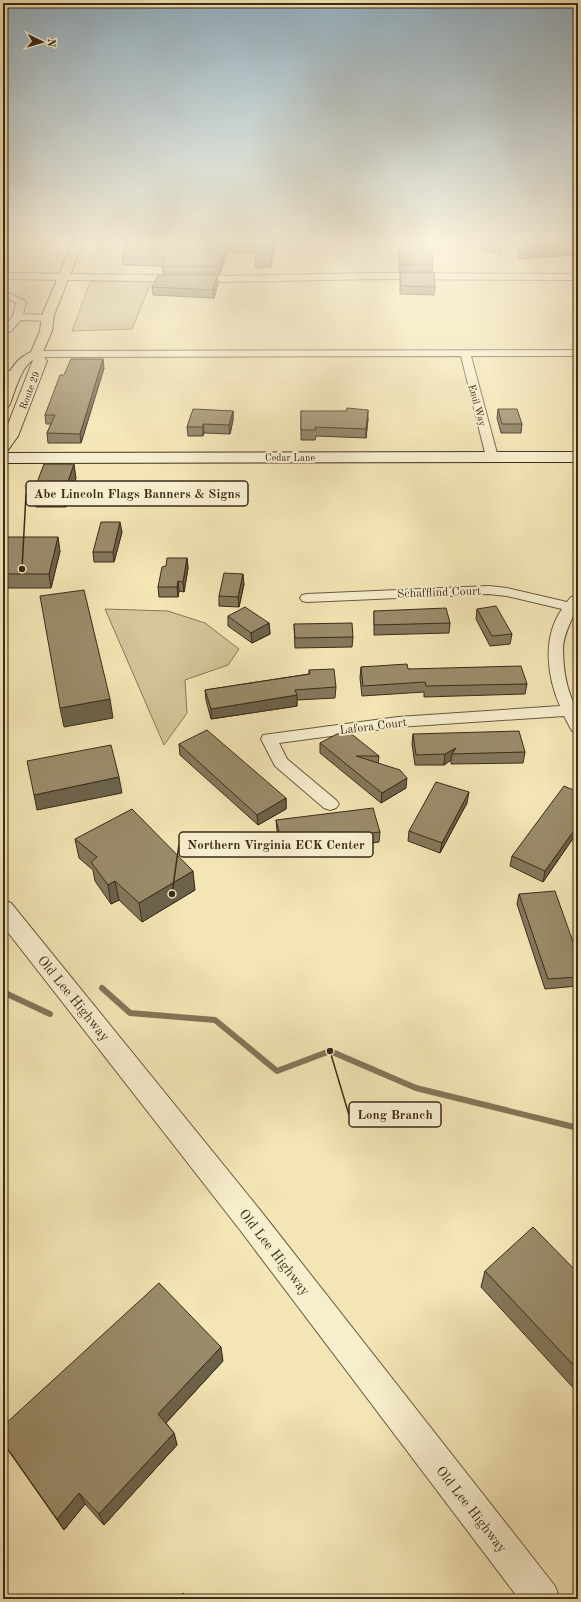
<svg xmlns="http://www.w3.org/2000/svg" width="581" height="1602" font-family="'Old Standard TT',serif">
  <rect width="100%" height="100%" fill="#f3e5b4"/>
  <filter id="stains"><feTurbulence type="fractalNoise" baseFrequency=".005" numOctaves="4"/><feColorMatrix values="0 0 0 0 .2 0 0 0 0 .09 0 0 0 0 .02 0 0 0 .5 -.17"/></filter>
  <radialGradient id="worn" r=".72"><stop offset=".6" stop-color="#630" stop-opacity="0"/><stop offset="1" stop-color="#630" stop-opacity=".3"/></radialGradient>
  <!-- green -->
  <g fill="#d4c59a" stroke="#87785a">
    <polygon points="152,280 132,329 72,331 90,282"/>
    <polygon points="105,609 168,611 205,623 239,649 228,665 185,680 187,713 164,745"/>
  </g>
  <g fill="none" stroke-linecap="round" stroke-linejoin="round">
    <!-- stream -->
    <g stroke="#837557" stroke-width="6">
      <polyline points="102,988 130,1013 215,1020 277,1071 330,1051 416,1088 578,1128"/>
      <polyline points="3,992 50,1014"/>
    </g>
    <!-- minor casing -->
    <g stroke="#685a40" stroke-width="2">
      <g id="minor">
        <polygon points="16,242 24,242 6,264 3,265 3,257"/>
        <polygon points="3,273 224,276 374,273 578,274 578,280 374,279 224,282 3,279"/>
        <polygon points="8,293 24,300 26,302 23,314 48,315 53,318 48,321 21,320 10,332 4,332 3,329 13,316 16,303 3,296"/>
        <polygon points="578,350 578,356 471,356 498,457 496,459 488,459 486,457 461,356 36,357 31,354 36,351"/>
        <polygon points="3,371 15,371 20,374 15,377 3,377"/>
        <path d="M489 586 507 588 567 602 571 597 578 596C578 614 564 628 563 648 563 665 565 681 571 697 573 702 577 708 578 714 579 720 578 726 578 732L572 731 564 716 398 727 279 743 287 759 336 800 339 804 336 808 330 810 324 808 275 766 261 739 263 735 398 717 560 706C547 676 542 638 562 609L507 596 489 594 307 602 302 601 300 598 302 595 307 594Z"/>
      </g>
    </g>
    <!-- tertiary casing -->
    <g stroke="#685a40" stroke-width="2">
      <polygon id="tertiary" points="3,900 11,903 260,1210 555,1586 560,1599 519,1599 240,1230 3,926"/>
    </g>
    <!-- secondary casing -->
    <g stroke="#3a2b1a" stroke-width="2">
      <polygon id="secondary" points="578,452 578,462 3,463 3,453"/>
    </g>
    <!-- primary casing -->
    <g stroke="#3a2b1a" stroke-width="2">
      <path id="primary" d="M73 242H83L54 315 52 331 42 354 47 361 18 436 8 450 3 451V437L33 360C22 365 14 393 10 404L8 407 3 408C3 401 2 392 4 386 8 371 17 358 31 352L40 331 42 315Z"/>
    </g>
    <!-- minor -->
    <use href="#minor" fill="#f7eece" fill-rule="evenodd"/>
    <!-- tertiary -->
    <use href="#tertiary" fill="#f7eece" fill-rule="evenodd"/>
    <!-- secondary -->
    <use href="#secondary" fill="#f7eece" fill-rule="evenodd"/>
    <!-- primary -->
    <use href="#primary" fill="#f3e5b4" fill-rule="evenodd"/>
  </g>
  <!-- wall -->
  <g fill="#84785b" stroke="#3a2b1a">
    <polygon points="124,242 275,242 271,267 255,268 255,260 257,253 227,252 220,274 163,274 162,266 123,265 122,257 126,246 125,246"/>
    <polygon points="480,242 499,242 501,246 500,254 482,251"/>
    <polygon points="578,242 578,256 575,255 518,259 518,249"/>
    <polygon points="399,250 433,264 432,272 399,272"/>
    <polygon points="400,273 435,287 434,295 400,294"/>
    <polygon points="218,283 214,298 153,295 152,287"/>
    <polygon points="104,368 81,443 48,443 47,433 51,424 46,424 45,415 64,375"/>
    <polygon points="498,409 522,424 521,433 501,433 497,418"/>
    <polygon points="233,411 233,420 230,434 204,433 203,436 188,436 187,427"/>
    <polygon points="301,411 368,419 366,438 316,436 315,440 301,440"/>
    <polygon points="76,478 66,507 36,507 33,493"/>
    <polygon points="122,532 114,562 94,562 93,552"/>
    <polygon points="60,551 51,588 3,588 3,552"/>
    <polygon points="187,558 188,568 184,592 179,591 178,597 159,597 158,587 166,566"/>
    <polygon points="244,584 239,607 219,606 219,596"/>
    <polygon points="477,609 512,634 510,644 490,646 476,619"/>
    <polygon points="374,611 450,623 449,633 374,635"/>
    <polygon points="228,616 269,623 270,634 252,643 228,626"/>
    <polygon points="294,624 353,637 352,647 295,648"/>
    <polygon points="361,667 408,669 527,684 525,694 424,697 424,692 362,696 360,678"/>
    <polygon points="309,670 336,687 335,698 297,700 297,706 211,719 206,700 205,690 309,674"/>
    <polygon points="413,734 525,752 523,763 451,764 451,760 444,765 415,765 412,744"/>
    <polygon points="320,743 379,756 378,764 406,788 381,803 320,753"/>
    <polygon points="179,744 286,798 286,809 258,825 180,755"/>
    <polygon points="578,792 578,831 543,882 510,866 512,856"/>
    <polygon points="467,803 440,853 408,841 409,831"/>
    <polygon points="276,820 380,832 379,842 282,855 277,830"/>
    <polygon points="75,839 195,890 142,922 119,900 111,904 95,881 93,870 79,858"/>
    <polygon points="519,894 578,956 578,986 545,989 517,904"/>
    <polygon points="485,1271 578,1273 578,1393 481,1287"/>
    <polygon points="223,1361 166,1423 174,1433 177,1445 104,1525 85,1504 64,1530 3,1443 3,1426"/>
  </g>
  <!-- shaded-wall -->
  <g fill="#6c624a" stroke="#3a2b1a">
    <polygon points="274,242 275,242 271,267 271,259"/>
    <polygon points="227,245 227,252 220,274 220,266"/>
    <polygon points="217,275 218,283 214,298 213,290"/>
    <polygon points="103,359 104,368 81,443 80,434"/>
    <polygon points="368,410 368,419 366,438 366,429"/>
    <polygon points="233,411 233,420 230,434 229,425"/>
    <polygon points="203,424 204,433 203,436"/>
    <polygon points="74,464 76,478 66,507 64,493"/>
    <polygon points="120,522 122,532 114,562 113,552"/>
    <polygon points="58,537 60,551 51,588 49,574"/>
    <polygon points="187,558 188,568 184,592 183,582"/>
    <polygon points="243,574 244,584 239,607 238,597"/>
    <polygon points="178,581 179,591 178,597 177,587"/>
    <polygon points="269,623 270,634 252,643 251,633"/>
    <polygon points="297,695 297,706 211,719 211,709"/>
    <polygon points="110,699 113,718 64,727 60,708"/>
    <polygon points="456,748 452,754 451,760 444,765 445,754"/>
    <polygon points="119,777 122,793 37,810 34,795"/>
    <polygon points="407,778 406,788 381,803 382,793"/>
    <polygon points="469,792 467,803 440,853 442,843"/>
    <polygon points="286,798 286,809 258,825 257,815"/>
    <polygon points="578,825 578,831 543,882 545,871"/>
    <polygon points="193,871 195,890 142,922 139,903"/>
    <polygon points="115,881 119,900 111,904 108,885"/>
    <polygon points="221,1347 223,1361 162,1427 158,1414"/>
    <polygon points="174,1433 177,1445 104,1525 99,1514"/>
    <polygon points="79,1493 85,1504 64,1530 57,1519"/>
  </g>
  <!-- building -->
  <g fill="#9a8c6a" stroke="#3a2b1a">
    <polygon points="128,242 274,242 271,259 255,260 259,245 227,245 220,266 162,266 166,258 122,257"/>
    <polygon points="483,242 499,242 501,246 483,244"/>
    <polygon points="536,242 578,242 578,248 519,251 518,249"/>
    <polygon points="399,250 432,250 433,264 400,264"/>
    <polygon points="400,273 434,273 435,287 401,286"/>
    <polygon points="158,275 217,275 213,290 152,287"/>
    <polygon points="71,359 103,359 80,434 47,433 55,415 45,415 60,375 64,375"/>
    <polygon points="347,408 368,410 366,429 315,427 316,430 301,430 301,411 346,411"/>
    <polygon points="193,409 233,411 229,425 203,424 203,427 187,427"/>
    <polygon points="498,409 517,409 522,424 502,424"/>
    <polygon points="44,464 74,464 64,493 33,493"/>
    <polygon points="101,522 120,522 113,552 93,552"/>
    <polygon points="8,537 58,537 49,574 3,574 3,552"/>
    <polygon points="167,558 187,558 183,582 178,581 177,587 158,587 162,567 166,566"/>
    <polygon points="224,573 243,574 238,597 219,596"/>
    <polygon points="84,590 110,699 60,708 40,596"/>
    <polygon points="496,606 512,634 492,636 477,609"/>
    <polygon points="245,607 269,623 251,633 228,616"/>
    <polygon points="446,608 450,623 374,625 374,611"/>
    <polygon points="352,623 353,637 295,638 294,624"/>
    <polygon points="407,664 408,669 521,666 527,684 426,686 425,682 363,686 361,667"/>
    <polygon points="334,669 336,687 295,690 297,695 211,709 205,690 310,674 309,670"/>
    <polygon points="207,730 286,798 257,815 179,744"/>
    <polygon points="519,731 525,752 452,754 456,748 445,754 416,755 413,734"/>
    <polygon points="349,732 379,756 356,756 400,770 407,778 382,793 320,743 337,734"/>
    <polygon points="111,745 119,777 34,795 27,761"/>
    <polygon points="436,782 469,792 442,843 409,831"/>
    <polygon points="564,786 578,792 578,825 545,871 512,856"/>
    <polygon points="373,808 380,832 282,844 276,820"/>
    <polygon points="132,809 193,871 139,903 115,881 108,885 91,862 97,857 75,839"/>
    <polygon points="555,891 578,956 578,977 548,979 519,894"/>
    <polygon points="533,1227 578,1273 578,1370 485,1271"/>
    <polygon points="159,1283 221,1347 158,1414 174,1433 99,1514 79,1493 57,1519 3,1442 3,1426"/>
    <polygon points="183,1593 190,1599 179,1599"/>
  </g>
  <!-- sky -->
  <linearGradient id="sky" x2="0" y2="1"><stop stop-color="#93aebe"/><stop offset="0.52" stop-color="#faf3dd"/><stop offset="1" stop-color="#faf3dd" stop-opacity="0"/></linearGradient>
  <rect width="581" height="466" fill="url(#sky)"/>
  <g text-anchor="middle" stroke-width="4" stroke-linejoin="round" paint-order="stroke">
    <!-- far-street labels -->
    <g font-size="10" fill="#3a2b1a" stroke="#f7eece">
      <text transform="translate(29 390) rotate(-69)" y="4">Route 29</text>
      <text transform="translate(478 405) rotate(74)" y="4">Emil Way</text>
      <text x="290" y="461">Cedar Lane</text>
    </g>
    <!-- street labels -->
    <g font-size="12" fill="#3a2b1a" stroke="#f7eece">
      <text transform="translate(439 592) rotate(-2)" y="4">Schafflind Court</text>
      <text transform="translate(373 726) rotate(-7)" y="4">Lafora Court</text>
    </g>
    <!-- near-street labels -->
    <g font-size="14" fill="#3a2b1a" stroke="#f7eece">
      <text transform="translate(74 998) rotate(51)" y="5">Old Lee Highway</text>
      <text transform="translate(275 1252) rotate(52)" y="5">Old Lee Highway</text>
      <text transform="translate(472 1509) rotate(52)" y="5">Old Lee Highway</text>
    </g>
  </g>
  <!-- callouts -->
  <path fill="none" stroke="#3a2b1a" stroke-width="1.5" d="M22 569L26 494M172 894L179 844M330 1051L349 1115"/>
  <g fill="#3a2b1a" stroke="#f7eece" stroke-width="1.5">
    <circle cx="22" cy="569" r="4"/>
    <circle cx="172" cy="894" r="4"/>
    <circle cx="330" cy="1051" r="4"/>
  </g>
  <g fill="#f7eece" stroke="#3a2b1a" stroke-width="1.5">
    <rect x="26" y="481" width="222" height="25" rx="4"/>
    <rect x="179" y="832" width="194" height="25" rx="4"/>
    <rect x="349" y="1102" width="92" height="25" rx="4"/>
  </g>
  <g font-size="13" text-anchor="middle" font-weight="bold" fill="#3a2b1a">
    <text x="137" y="498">Abe Lincoln Flags Banners &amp; Signs</text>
    <text x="276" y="849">Northern Virginia ECK Center</text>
    <text x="395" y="1119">Long Branch</text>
  </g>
  <!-- margin -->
  <rect width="581" height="1602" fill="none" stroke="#f3e5b4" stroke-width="16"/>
  <rect x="4" y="4" width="573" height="1594" fill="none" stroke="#3a2b1a" stroke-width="2"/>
  <rect x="8" y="8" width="565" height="1586" fill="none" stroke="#3a2b1a"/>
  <!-- north arrow -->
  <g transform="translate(42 42) rotate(95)" stroke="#f7eece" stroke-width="3" paint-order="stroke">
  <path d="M0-3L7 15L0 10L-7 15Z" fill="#3a2b1a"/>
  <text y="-6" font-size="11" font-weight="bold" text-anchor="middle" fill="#3a2b1a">N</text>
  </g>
  <rect width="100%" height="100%" filter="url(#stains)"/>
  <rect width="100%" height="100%" fill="url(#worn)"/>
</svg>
